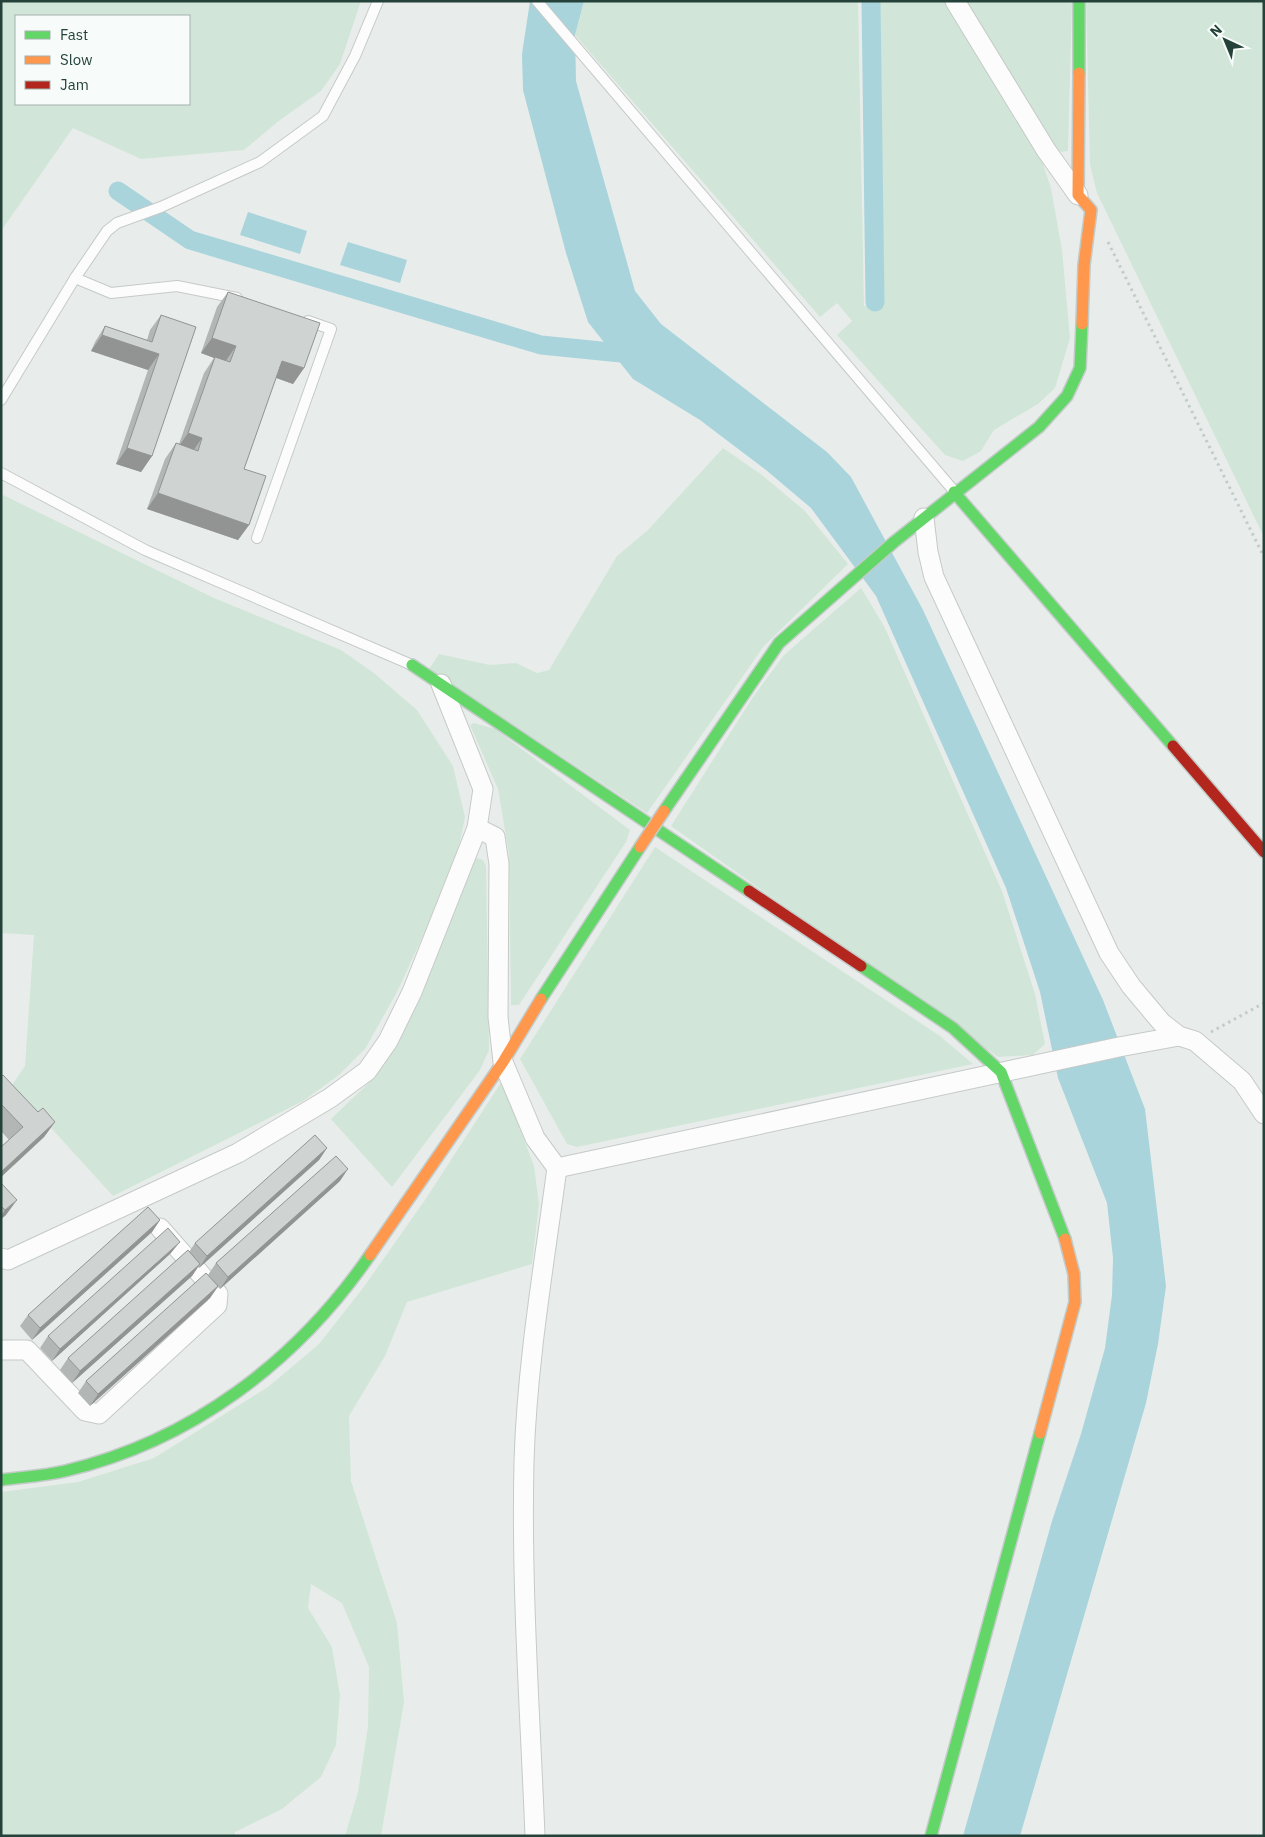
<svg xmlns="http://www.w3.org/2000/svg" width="1265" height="1837" font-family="'IBM Plex Sans',sans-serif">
  <rect width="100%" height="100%" fill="#e8edeb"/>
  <!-- green -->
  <g fill="#d1e6d8" fill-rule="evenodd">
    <path d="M1 1H361L340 64 321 91 280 120 244 150 141 159 73 128 1 231ZM189 16V104H16V16Z"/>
    <polygon points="584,1 858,1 864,306 884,307 880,1 948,1 1041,158 1051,188 1062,250 1070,338 1055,388 1038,404 994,430 981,451 963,461 945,455 837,335 852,321 837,303 820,317 575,35"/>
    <polygon points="966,1 1072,1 1068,151 1061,152 1052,143"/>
    <polygon points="1086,1 1264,1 1264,537 1097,193 1090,165"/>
    <polygon points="723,448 762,475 805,511 848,564 764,646 647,813 429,669 439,654 490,665 516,663 537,673 549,670 617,556 648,530"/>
    <polygon points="1,494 214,598 341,650 374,673 417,710 453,766 465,817 459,846 427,927 397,992 365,1049 339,1075 303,1101 113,1196 12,1085 25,1066 34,935 1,933"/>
    <polygon points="861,588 884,626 1002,891 1035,994 1045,1044 1033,1055 998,1057 671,826 753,697 784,655"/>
    <polygon points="474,723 495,729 630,830 626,842 519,1005 511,1005 509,854 498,789 470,725"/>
    <polygon points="655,847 940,1036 973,1064 577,1147 567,1144 520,1059"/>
    <polygon points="477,858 483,860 486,866 489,1050 480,1070 392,1187 331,1119 376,1076 392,1051 468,870"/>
    <polygon points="502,1081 534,1166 539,1204 532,1264 407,1302 385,1356 349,1416 351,1481 397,1623 404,1702 381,1836 345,1836 358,1792 368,1726 369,1667 342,1603 311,1584 308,1608 332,1647 340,1695 336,1745 321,1777 282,1809 235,1832 235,1836 1,1836 1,1492 78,1482 154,1458 268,1387 319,1344 363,1288 425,1200"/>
  </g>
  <!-- water -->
  <g fill="#a9d4db">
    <polygon points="530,1 584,1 575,35 576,81 635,291 661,324 827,452 851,477 923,610 1103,1000 1145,1109 1166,1286 1158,1344 1146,1403 1020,1836 963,1836 1052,1521 1081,1434 1105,1348 1112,1295 1113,1258 1107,1203 1058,1078 1040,992 1006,888 876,596 811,508 766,470 700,420 633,379 588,322 566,253 523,90 522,54"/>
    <polygon points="248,212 307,231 300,254 240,235"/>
    <polygon points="348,242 407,260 400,283 340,265"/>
  </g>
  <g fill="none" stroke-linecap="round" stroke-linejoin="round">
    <!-- canal -->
    <g stroke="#a9d4db" stroke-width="19">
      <polyline points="871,1 875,302"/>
      <polyline points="118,191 190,240 541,345 631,354"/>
    </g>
    <!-- lane casing -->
    <g stroke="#c5cac8" stroke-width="12">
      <g id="lane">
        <polyline points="537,1 954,491"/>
        <polyline points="75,278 111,293 177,286 237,298"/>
        <polyline points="1,400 75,278 107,231 117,223 161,207 260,162 323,116 355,56 378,1"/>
        <polyline points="1,473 145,550 412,665"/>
        <polyline points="257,538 331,329 308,321"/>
      </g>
    </g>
    <!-- street casing -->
    <g stroke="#c5cac8" stroke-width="21">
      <g id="street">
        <polyline points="955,1 1046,150 1078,195"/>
        <polyline points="924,518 928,552 934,577 1109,953 1131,986 1162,1023 1179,1036 1195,1041 1242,1081 1264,1114"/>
        <path d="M477 828 495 837 499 864 498 1017 503 1062 535 1138 557 1168C544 1265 527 1363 524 1461 521 1586 530 1711 535 1836"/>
        <polyline points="557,1168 1119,1047 1179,1036"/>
        <polyline points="1,1258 8,1260 238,1153 330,1098 367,1071 388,1041 412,992 477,828 483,789 441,684"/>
        <polyline points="1,1350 27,1350 85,1411 99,1414 217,1305 218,1294 160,1228"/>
      </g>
    </g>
    <!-- fast casing -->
    <g stroke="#c3cbc8" stroke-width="14">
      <g id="fast">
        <polyline points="1079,73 1079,1"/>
        <polyline points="954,492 1173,746"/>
        <polyline points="412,665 749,891"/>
        <polyline points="664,811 779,643 894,542 1039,427 1067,396 1080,368 1082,324"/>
        <polyline points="861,966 953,1028 1001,1072 1065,1239"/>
        <polyline points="541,999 640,847"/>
        <path d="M1 1480C22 1477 44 1476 65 1471 192 1441 297 1361 370 1255"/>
        <polyline points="931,1836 1040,1433"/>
      </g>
    </g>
    <!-- slow casing -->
    <g stroke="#c3cbc8" stroke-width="14">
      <g id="slow">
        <polyline points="1079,73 1078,195 1091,210 1084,265 1082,324"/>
        <polyline points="370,1255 503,1062 541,999"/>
        <polyline points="1040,1433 1075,1302 1074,1274 1065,1239"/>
      </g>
    </g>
    <!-- jam casing -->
    <g stroke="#c3cbc8" stroke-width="14">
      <g id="jam">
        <polyline points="1173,746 1264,852"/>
        <polyline points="749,891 861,966"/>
      </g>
    </g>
    <!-- path -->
    <g stroke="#c3ccca" stroke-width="3" stroke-dasharray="2.5 4" stroke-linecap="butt">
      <polyline points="1108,242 1264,557"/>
      <polyline points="1211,1032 1264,1003"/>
    </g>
    <!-- lane -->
    <use href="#lane" stroke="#fcfcfc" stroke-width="10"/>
    <!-- street -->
    <use href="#street" stroke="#fcfcfc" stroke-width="19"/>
    <!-- fast -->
    <use href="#fast" stroke="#63d668" stroke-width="11"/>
    <!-- slow -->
    <use href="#slow" stroke="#ff974d" stroke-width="11"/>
    <!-- jam -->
    <use href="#jam" stroke="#b3261e" stroke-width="11"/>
    <!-- slow-bridge casing -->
    <g stroke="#c3cbc8" stroke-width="14" stroke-linecap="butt">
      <polyline id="slow-bridge" points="640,847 664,811"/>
    </g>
    <!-- slow-bridge -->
    <use href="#slow-bridge" stroke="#ff974d" stroke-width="11"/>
  </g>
  <!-- wall -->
  <g fill="#b2b6b5">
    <polygon points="228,292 304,368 293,384 276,378 244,469 249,525 238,540 147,509 165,459 176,443 179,444 204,373 214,358 201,353 217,307"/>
    <polygon points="161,315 152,456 141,472 116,464 148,370 91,351 95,342 105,326 147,340 150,330"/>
    <polygon points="1,1077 38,1112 55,1122 44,1137 1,1177 1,1147 9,1140 1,1131"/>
    <polygon points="327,1148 319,1160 199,1268 198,1267 192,1276 72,1383 60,1370 68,1358 189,1252 195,1243"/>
    <polygon points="340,1181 220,1289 218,1287 210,1298 90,1406 78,1393 86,1381 208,1275 216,1263"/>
    <polygon points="1,1183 6,1215 1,1219"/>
    <polygon points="160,1220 152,1232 32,1340 20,1326 28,1315"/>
    <polygon points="171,1253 52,1361 40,1348 48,1336"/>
  </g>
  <!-- shaded-wall -->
  <g fill="#919493">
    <polygon points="102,335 159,354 148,370 91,351"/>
    <polygon points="212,338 236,346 225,362 201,353"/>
    <polygon points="282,361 304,368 293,384 271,376"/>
    <polygon points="188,433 202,438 191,454 177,449"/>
    <polygon points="127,448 152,456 141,472 116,464"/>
    <polygon points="158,493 249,525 238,540 147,509"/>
    <polygon points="55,1122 44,1137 1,1177 1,1172"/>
    <polygon points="327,1148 319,1160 199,1268 207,1256"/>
    <polygon points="348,1169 340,1181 220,1289 228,1277"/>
    <polygon points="17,1200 6,1215 1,1219 1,1216 5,1210"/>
    <polygon points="160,1220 152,1232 32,1340 40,1328"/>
    <polygon points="180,1242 171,1253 52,1361 60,1349"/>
    <polygon points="200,1264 192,1276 72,1383 80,1371"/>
    <polygon points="218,1286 210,1298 90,1406 98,1394"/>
  </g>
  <!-- building -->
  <g fill="#cfd4d2" stroke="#919493">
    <polygon points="228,292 320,323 304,368 282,361 244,469 266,476 249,525 158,493 176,443 198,451 202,438 188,433 215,357 230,362 236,346 212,338"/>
    <polygon points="161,315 196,327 152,456 127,448 159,354 102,335 105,326 152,342"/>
    <polygon points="3,1075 38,1112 43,1108 55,1122 1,1172 1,1147 23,1127 1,1104 1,1077"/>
    <polygon points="315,1135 327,1148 207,1256 195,1243"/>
    <polygon points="336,1156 348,1169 228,1277 216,1263"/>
    <polygon points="1,1183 17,1200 5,1210 1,1206"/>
    <polygon points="148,1207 160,1220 40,1328 28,1315"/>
    <polygon points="168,1228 180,1242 60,1349 48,1336"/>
    <polygon points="188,1250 200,1264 80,1371 68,1358"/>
    <polygon points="206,1273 218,1286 98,1394 86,1381"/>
  </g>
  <!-- border -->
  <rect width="1265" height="1837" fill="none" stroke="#24423a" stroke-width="5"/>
  <!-- legend -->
  <rect x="15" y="15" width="175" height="90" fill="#f7fbf9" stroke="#a3b1ad"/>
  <rect x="25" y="31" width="25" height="8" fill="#63d668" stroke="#a3b1ad"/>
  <text x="60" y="40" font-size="15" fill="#24423a">Fast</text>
  <rect x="25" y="56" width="25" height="8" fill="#ff974d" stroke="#a3b1ad"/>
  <text x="60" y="65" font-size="15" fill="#24423a">Slow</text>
  <rect x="25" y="81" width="25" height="8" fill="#b3261e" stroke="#a3b1ad"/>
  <text x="60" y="90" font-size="15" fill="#24423a">Jam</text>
  <!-- north arrow -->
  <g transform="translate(1225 40) rotate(316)" stroke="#f7fbf9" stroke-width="4" paint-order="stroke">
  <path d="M0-4L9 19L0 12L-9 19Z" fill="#24423a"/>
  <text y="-8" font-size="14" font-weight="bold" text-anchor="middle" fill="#24423a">N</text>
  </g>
</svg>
